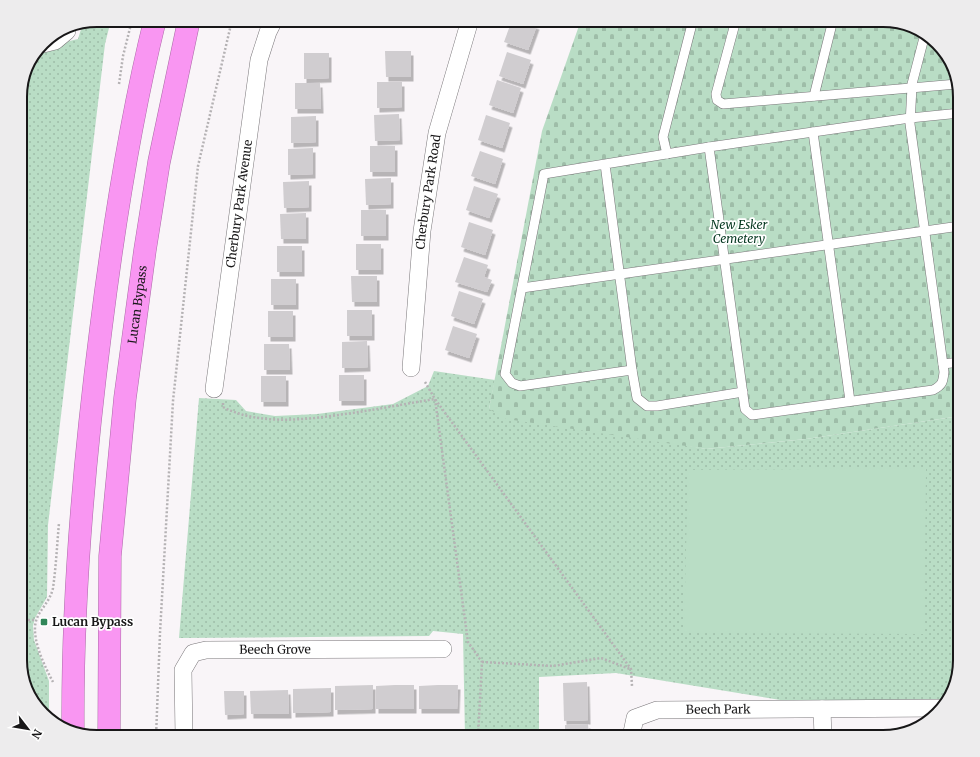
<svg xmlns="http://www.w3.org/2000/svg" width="980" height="757" font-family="Merriweather,serif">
  <defs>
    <pattern id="grass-dots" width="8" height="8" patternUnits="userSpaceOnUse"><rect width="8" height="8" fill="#b9ddc5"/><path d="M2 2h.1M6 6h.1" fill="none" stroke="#9ebda8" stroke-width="1.8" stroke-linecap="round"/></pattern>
    <pattern id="cemetery-stones" width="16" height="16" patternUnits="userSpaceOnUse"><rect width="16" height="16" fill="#b9ddc5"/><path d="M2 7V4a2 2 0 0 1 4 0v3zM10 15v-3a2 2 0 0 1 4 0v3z" fill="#9ebda8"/></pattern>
    <filter id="shadow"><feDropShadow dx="2.5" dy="4.5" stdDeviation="0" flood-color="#0004"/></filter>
  </defs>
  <rect width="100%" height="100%" fill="#f9f5f8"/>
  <!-- grass -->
  <g fill="url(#grass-dots)">
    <polygon points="97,20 111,20 105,44 48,525 47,597 35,618 33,626 34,640 49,681 49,719 28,694 25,684 27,684 25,683 20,665 20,389 24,385 20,382 20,92 28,63 40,48 78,39 82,26"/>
    <polygon points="434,371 495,380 489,409 706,449 806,439 960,416 960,660 944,706 829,708 616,673 539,677 539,737 465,737 463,634 433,631 429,636 179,638 199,398 236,400 246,411 275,416 317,414 393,404 428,386"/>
  </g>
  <!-- cemetery -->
  <polygon fill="url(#cemetery-stones)" points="581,20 883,20 930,36 952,63 960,97 960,416 806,439 706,449 506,419 489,409 542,131"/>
  <!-- pitch -->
  <polygon fill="#b9ddc5" points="926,468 924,634 684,633 688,470"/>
  <!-- building -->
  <g fill="#d0cdd0" filter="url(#shadow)">
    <polygon points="512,20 521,20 537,25 528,50 504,42"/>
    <polygon points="385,51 411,51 411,77 386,77"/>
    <polygon points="507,52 531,60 523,84 499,76"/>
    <polygon points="304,53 329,53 329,78 304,79"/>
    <polygon points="497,80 521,88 513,113 489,105"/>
    <polygon points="377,82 402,82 402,107 377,108"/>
    <polygon points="295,83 320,83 321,109 295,109"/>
    <polygon points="399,114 400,140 375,141 374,115"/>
    <polygon points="486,115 510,123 502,148 478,140"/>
    <polygon points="316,116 316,142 291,143 291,117"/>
    <rect x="370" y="146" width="25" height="26"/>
    <polygon points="313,148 313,174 288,175 288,149"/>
    <polygon points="480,151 503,159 495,184 471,176"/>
    <polygon points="391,178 391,204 366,205 365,179"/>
    <polygon points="309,181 309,207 284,208 283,182"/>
    <polygon points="474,186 498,194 489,218 466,210"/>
    <rect x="361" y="210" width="25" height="26"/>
    <polygon points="306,213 306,239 281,239 280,214"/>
    <polygon points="469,222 493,230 485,255 461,247"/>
    <rect x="356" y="244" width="25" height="26"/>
    <rect x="277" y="246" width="25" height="26"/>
    <polygon points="464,257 488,265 484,277 492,280 487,292 455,282"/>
    <polygon points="351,276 377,276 377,302 352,302"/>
    <rect x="271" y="279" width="25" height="26"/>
    <polygon points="459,291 483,299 474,324 451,316"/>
    <rect x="347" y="310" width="25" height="26"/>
    <rect x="268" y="311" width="25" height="26"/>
    <polygon points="453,326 477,334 469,358 445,350"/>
    <polygon points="367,341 368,367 342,368 342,342"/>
    <polygon points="264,344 289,344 290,370 264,370"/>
    <rect x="339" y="375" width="25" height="26"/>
    <rect x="261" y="376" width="25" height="26"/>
    <polygon points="587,682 588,720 564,721 563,683"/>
    <polygon points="373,685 373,709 335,710 335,686"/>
    <polygon points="395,685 414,685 414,709 376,709 376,686"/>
    <polygon points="438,685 458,685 457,709 419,709 419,686"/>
    <polygon points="331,688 331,712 293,713 293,689"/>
    <polygon points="288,690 289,714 251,714 250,691"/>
    <polygon points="224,691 244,691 244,714 225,715"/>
    <polygon points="588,724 589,737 565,737 565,725"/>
  </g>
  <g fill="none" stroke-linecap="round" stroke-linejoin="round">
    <!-- lane casing -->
    <g stroke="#797679" stroke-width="10">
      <g id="lane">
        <polyline points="736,20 716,94 717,100 723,104 957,84"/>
        <path d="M925 34 912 84V87L910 124 944 372C943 381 943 385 933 390L752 415 745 409 709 147 910 118 960 113"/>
        <polyline points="814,96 833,20"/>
        <polyline points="813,132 850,401"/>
        <polyline points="667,154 663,137 693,20"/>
        <polyline points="605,164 632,370 520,386 512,383 505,374 544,174 709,147"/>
        <polyline points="522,288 960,226"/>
        <polyline points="943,364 960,362"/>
        <polyline points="632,370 637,398 647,406 657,406 743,392"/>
      </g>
    </g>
    <!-- street casing -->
    <g stroke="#797679" stroke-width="18">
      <g id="street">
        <polyline points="43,44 55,41 67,31"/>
        <path id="s1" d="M411 368 422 231 437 133 470 20"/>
        <path id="s2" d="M214 389 259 60 268 32 274 20"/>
        <polyline points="822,709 823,737"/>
        <path id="s3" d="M184 737 183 670 193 653 206 650 443 649"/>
        <path id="s4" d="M631 737 635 718 657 710 943 708"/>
      </g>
    </g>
    <!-- highway casing -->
    <g stroke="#aa6aa6" stroke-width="23">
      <g id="highway">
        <path d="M73 729C72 595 84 461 101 328 114 224 130 121 155 20"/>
        <path id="s5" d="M109 737 110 556 125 398 145 250 159 162 189 20"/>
      </g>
    </g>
    <!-- path -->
    <g stroke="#b5b2b4" stroke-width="2.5" stroke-dasharray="2 2" stroke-linecap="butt">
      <polyline points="119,84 123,56 132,20"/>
      <polyline points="425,382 435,399 468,642 482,662 478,737"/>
      <path d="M223 403V407C263 428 317 418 359 412 384 408 410 403 435 399L631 669 632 686"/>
      <polyline points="20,620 36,620"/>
      <polyline points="482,662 553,666 601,658 630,669"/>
      <path d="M53 682C45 667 31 639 36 621 39 610 50 602 53 588 56 567 57 545 59 523"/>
      <polyline points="156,737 160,633 173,401 198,166 232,20"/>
    </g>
    <!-- lane -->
    <use href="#lane" stroke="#fff" stroke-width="9"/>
    <!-- street -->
    <use href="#street" stroke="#fff" stroke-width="17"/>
    <!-- highway -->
    <use href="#highway" stroke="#f996f2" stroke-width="22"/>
  </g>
  <!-- markers -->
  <rect fill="#318659" stroke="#fff" stroke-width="1.5" x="40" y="618" width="8" height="8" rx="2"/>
  <g text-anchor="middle" stroke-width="3.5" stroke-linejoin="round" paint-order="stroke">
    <!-- street labels -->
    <g font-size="12" fill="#181718" stroke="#fff">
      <text dy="4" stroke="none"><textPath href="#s1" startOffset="177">Cherbury Park Road</textPath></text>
      <text dy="4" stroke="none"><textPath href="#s2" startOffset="187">Cherbury Park Avenue</textPath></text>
      <text dy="4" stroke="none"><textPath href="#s5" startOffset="434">Lucan Bypass</textPath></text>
      <text dy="4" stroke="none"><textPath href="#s3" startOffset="169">Beech Grove</textPath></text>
      <text dy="4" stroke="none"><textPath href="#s4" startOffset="104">Beech Park</textPath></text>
    </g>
    <!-- park labels -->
    <g font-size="12" font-style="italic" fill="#053820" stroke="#fff">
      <text x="739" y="229">New Esker<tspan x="739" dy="14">Cemetery</tspan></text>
    </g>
    <!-- poi labels -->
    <g font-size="12" font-weight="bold" fill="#181718" stroke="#fff" text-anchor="start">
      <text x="52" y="626">Lucan Bypass</text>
    </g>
  </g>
  <!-- crop -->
  <path d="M0 0H980V757H0ZM97 27H883A70 70 0 0 1 953 97V660A70 70 0 0 1 883 730H97A70 70 0 0 1 27 660V97A70 70 0 0 1 97 27Z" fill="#edeced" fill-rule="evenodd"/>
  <path fill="none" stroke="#181718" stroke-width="2" d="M97 27H883A70 70 0 0 1 953 97V660A70 70 0 0 1 883 730H97A70 70 0 0 1 27 660V97A70 70 0 0 1 97 27Z"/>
  <!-- north arrow -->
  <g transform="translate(28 729) rotate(121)" stroke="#ffffff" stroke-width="3" paint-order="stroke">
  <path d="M0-3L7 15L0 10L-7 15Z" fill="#181718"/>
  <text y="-6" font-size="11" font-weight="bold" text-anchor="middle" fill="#181718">N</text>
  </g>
</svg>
